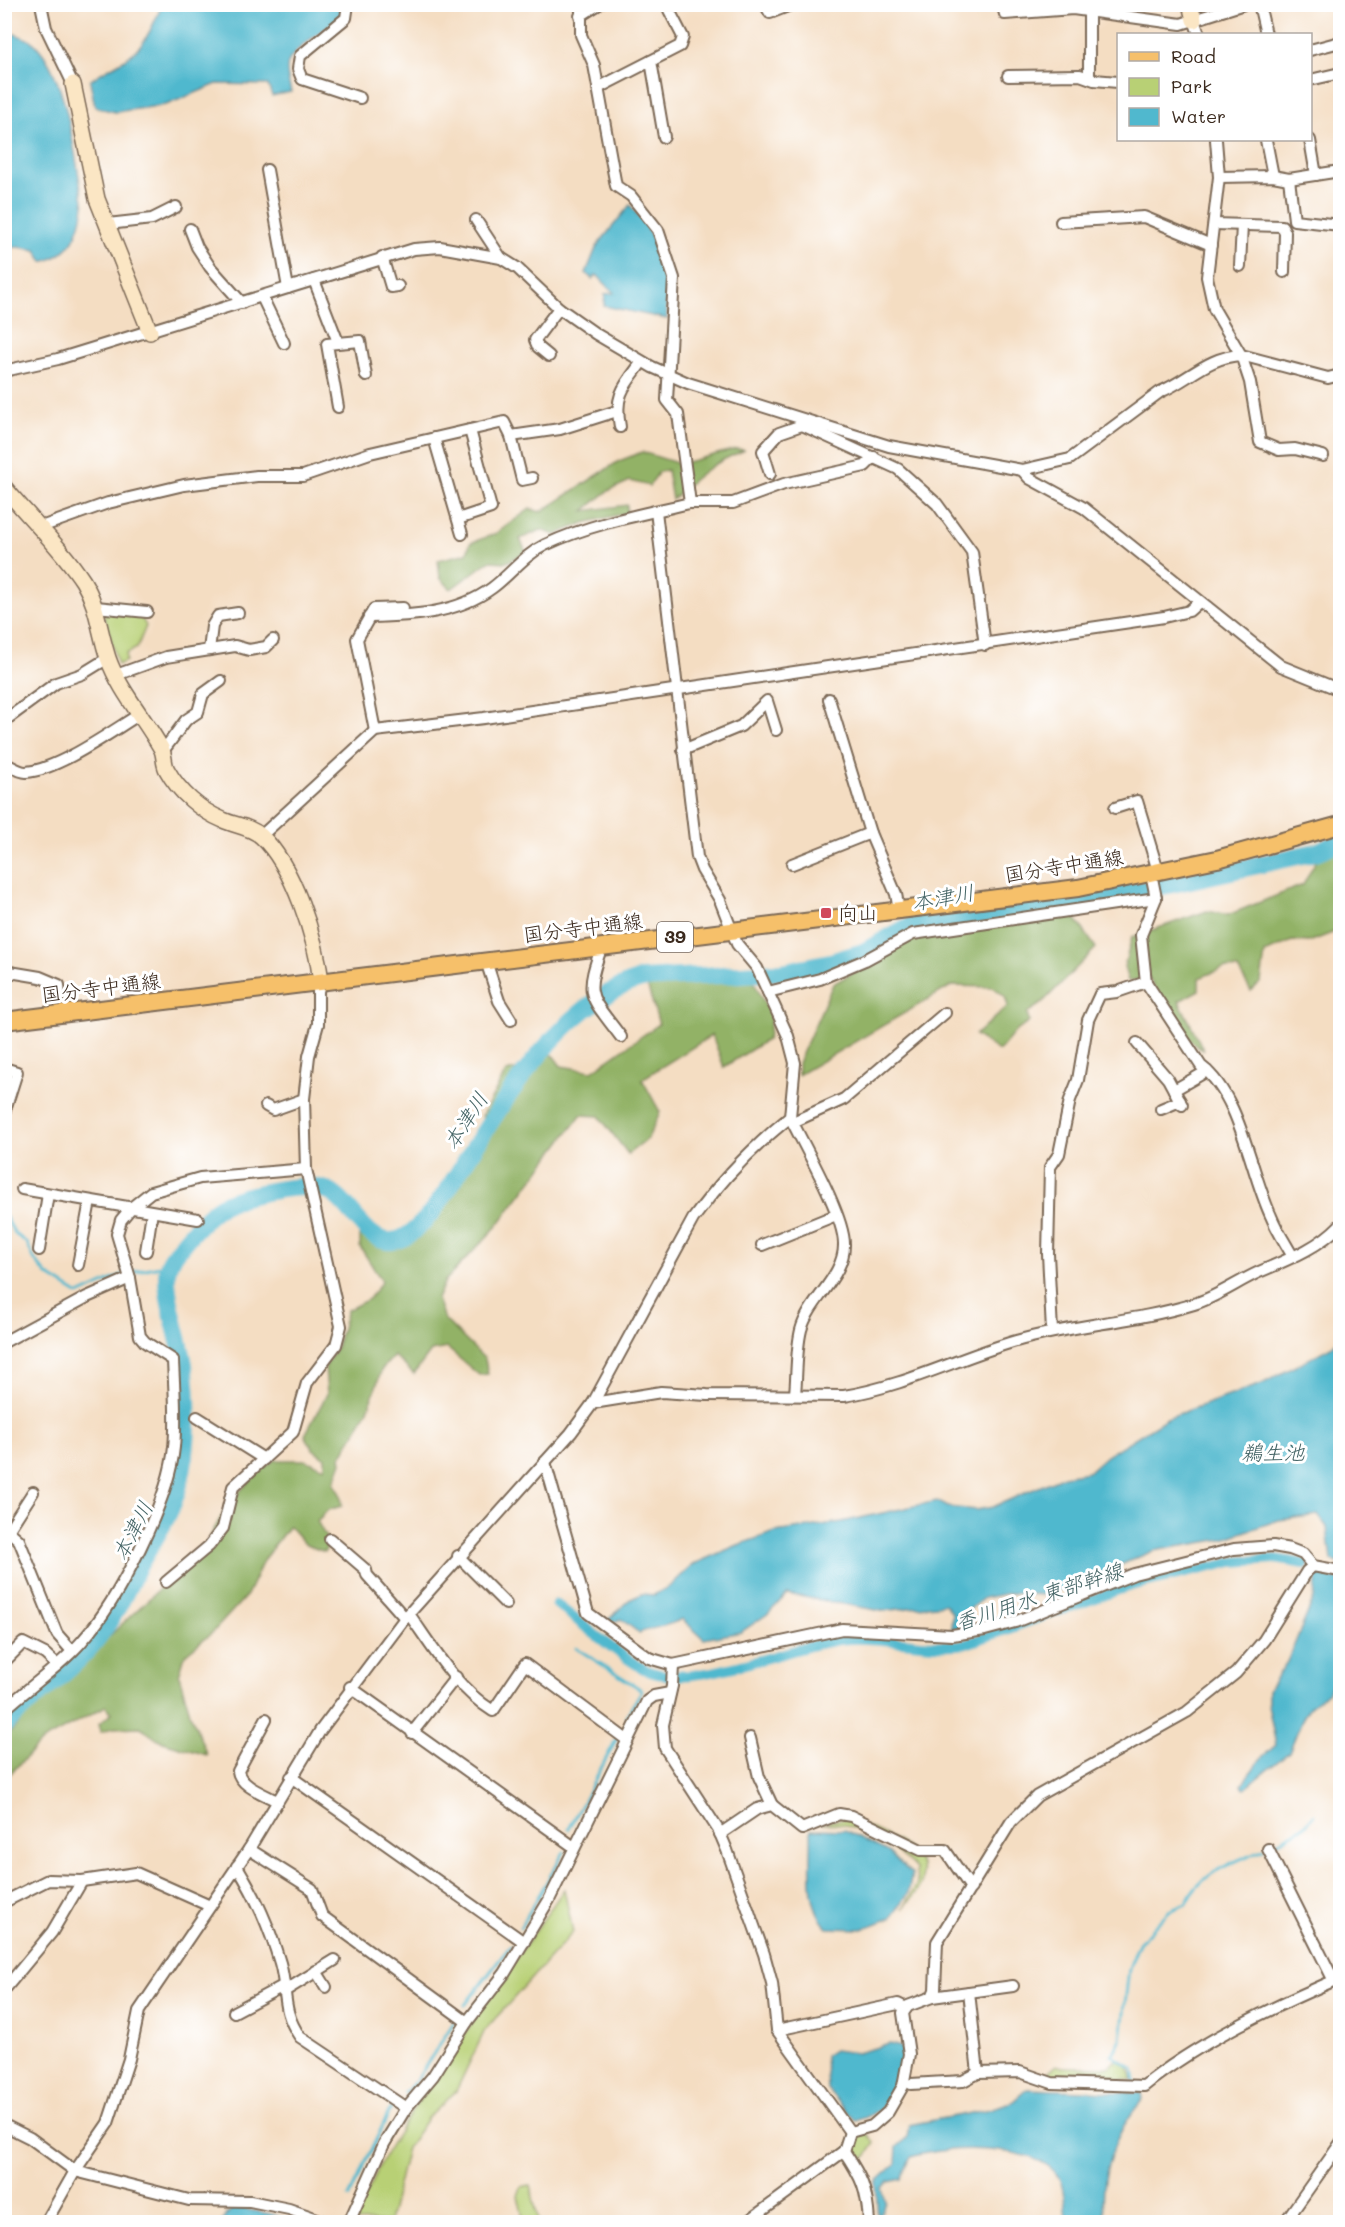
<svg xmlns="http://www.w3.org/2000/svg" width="1345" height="2227" font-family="Mali,'Klee One',sans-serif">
  <rect width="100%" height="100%" fill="#fff"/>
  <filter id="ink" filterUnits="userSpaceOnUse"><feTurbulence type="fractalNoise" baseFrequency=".0167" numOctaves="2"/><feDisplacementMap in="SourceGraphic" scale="12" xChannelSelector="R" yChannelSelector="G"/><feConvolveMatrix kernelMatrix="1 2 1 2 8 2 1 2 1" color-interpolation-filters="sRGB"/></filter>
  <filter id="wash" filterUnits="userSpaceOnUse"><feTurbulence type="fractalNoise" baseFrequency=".008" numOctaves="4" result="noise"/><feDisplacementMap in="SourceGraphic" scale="24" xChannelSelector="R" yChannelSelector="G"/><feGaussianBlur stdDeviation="1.35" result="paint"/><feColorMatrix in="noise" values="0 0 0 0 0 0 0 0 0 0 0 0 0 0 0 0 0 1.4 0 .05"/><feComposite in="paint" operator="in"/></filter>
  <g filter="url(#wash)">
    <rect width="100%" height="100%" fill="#f4ddc2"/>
    <!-- green -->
    <g fill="#b8d075" stroke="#7a7d4a" stroke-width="1.5">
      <polygon points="103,612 127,613 141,617 146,626 137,648 126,654 126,661 118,665"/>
      <path d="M848 1819C872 1830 937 1848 920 1886 917 1894 908 1902 903 1909L917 1884 916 1869C903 1853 861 1827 841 1824 835 1823 828 1824 822 1824L833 1820Z"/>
      <polygon points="564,1889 573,1932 485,2030 456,2091 428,2117 407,2148 389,2222 352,2222 387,2151 417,2103"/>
      <polygon points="1117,2060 1128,2066 1133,2080 1053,2078 1047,2073 1056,2065 1063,2067 1110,2067"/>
      <polygon points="865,2131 875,2143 859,2167 847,2150 854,2136"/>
      <polygon points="530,2185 539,2222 524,2222 518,2196 521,2187"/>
    </g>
    <!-- forest -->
    <g fill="#92b266" stroke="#666e42" stroke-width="1.5">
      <path d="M736 449 745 450C712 463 697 475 672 500L667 470 659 472 649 486 630 481 608 491 584 511 627 505V513L584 523 555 535 541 530 520 539 526 552 507 562 489 561 451 589 440 578 438 560 467 553 470 543 495 534 530 509 541 512 619 461 642 452 680 464Z"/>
      <polygon points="1340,851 1340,930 1309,942 1292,941 1265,953 1261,982 1251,991 1238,969 1224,968 1199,978 1199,990 1179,1001 1204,1051 1185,1036 1149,979 1128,981 1124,967 1132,937 1207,911 1228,915 1303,885 1318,857"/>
      <polygon points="1073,915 1096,948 1041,1004 1027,1013 1029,1022 1014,1033 999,1051 975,1035 1008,1006 1005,996 993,987 951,986 798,1075 798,1063 833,984 913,938"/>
      <path d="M753 980 771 1016 768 1039 724 1067 712 1035 642 1079 660 1112 648 1138 628 1154 599 1116 581 1115 497 1226 445 1281 437 1299 444 1319 485 1359 488 1374 479 1375 447 1348 431 1351 414 1374 394 1356 382 1369 368 1410 341 1457 342 1462 334 1483 341 1496 342 1506 328 1510 317 1521 328 1541 325 1552 306 1545 289 1526 264 1559 247 1595 214 1631 185 1655 179 1675 190 1713 207 1755 163 1742 139 1727 112 1728 101 1732 99 1724 112 1713 106 1706 42 1741 5 1779 4 1739 36 1705 206 1545C227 1502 238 1490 274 1460H305L325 1468V1458L313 1449 305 1435 327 1394 325 1367 336 1348 347 1310 369 1299 382 1281 360 1247V1233L378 1244C420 1237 428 1206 450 1175 461 1159 477 1144 490 1129L482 1116 506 1072 524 1068 550 1051 561 1066 592 1071 659 1024 647 985Z"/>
    </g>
    <!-- water -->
    <g fill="#50b8ce" stroke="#467176" stroke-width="1.5">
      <path d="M341 4 343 16C330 26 292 49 288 63 285 72 289 83 291 92L272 96 268 85 217 84 166 105 115 112 95 107 90 81C100 72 111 68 122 61 144 49 153 26 162 5Z"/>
      <path d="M15 34C22 37 30 39 35 44 68 77 75 160 84 206 80 234 71 254 43 262L36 250 18 247 5 248 4 35Z"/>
      <path d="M630 205C663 245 666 268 667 319L604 306 605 294 614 293 597 275 592 279 586 273 597 246Z"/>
      <path d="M1340 1337V1563L1331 1561 1327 1527 1318 1515 1279 1520 1223 1539 1153 1551 1072 1586 1045 1595 1010 1593 984 1598 971 1608 958 1628 951 1629 952 1613 945 1604 882 1611 787 1594 769 1613 741 1632 704 1639 682 1619C669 1626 654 1627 639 1633L621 1619 611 1623 608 1620 629 1600 642 1594 654 1595 670 1586 694 1564 738 1545 775 1532 842 1522 937 1501 948 1507 976 1510 993 1507 1064 1476 1088 1472 1106 1456 1167 1418 1262 1384 1331 1347Z"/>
      <polygon points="1317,1575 1340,1580 1340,1670 1327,1693 1310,1706 1302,1720 1289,1752 1245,1788 1241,1785 1262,1757 1276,1745 1268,1705 1268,1690 1287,1662 1314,1598"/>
      <path d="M811 1829 845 1830 888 1852 912 1874 908 1894 891 1918 862 1929 827 1928C803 1899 813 1864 811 1829Z"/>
      <path d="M889 2044 902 2047C905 2076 887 2116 855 2120L827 2089 825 2056 834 2050 857 2053Z"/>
      <path d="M1027 2089 1142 2093 1143 2099C1114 2132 1098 2178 1105 2222H1066C1065 2208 1065 2189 1058 2176 1039 2144 942 2145 911 2157L901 2179 889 2182 882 2188 885 2202 878 2222 876 2182 896 2164 897 2147 907 2138 909 2125 986 2110 1012 2102Z"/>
      <polygon points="233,2207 271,2214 297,2222 221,2222"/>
    </g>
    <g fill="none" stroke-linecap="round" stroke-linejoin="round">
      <!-- stream -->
      <g stroke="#50b8ce" stroke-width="3">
        <polyline points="4,1214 15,1234 27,1243 34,1259 47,1275 79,1295 124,1274 168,1264"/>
        <polyline points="576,1648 642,1690 626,1717"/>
        <polyline points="569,1829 617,1738"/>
        <polyline points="1270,1846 1302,1828 1315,1814"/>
        <polyline points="520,1928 564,1852"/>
        <polyline points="465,2005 510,1946"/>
        <path d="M1135 2082 1133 2069 1112 2055 1121 2039 1129 1968 1139 1943 1169 1911 1186 1904C1199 1872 1235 1862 1264 1849"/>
        <polyline points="405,2093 418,2078 454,2022"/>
        <polyline points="349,2197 391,2108"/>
      </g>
      <!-- canal -->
      <path stroke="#50b8ce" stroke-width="10" d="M556 1604C583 1624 616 1654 644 1669 690 1694 796 1642 849 1639 888 1637 927 1649 966 1644L1127 1587 1233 1562 1275 1559 1305 1564"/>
      <!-- river -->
      <path stroke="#50b8ce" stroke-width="18" d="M4 1725C33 1699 66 1675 91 1646 111 1623 123 1598 136 1571 147 1550 161 1531 170 1510 189 1467 190 1410 184 1365 181 1342 159 1280 170 1262 179 1246 206 1215 221 1206 240 1195 297 1184 319 1188 357 1194 370 1277 422 1223 441 1204 454 1178 469 1156 508 1093 566 1001 641 979L782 972 830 962 863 952 911 925 1066 903 1168 885 1316 852 1340 842"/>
    </g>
  </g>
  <g filter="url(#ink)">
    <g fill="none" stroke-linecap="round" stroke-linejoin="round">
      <!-- street casing -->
      <g stroke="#7c6957" stroke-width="14">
        <g id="street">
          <polyline points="41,4 46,28 73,84"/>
          <polyline points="348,4 346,18 300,56 298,69 302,79 360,98"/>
          <polyline points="765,4 770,13 793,4"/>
          <polyline points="1002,4 1005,14 1073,9 1181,24 1244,4"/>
          <polyline points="1259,4 1266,34"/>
          <polyline points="580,16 599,4"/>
          <polyline points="1194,20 1199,34"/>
          <polyline points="1310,50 1340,42"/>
          <polyline points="651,61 664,137"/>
          <polyline points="1008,76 1080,75 1094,80 1118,82"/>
          <polyline points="1089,76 1089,11"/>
          <polyline points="1310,80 1340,73"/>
          <polyline points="598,88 680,46 683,37 669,10 677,4"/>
          <polyline points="1216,140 1219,177 1207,277 1214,309 1241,355 1250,382 1260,442 1279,450 1295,449 1323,456"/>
          <polyline points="1266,140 1273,176"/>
          <polyline points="1310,140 1316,175"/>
          <polyline points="267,170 288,288"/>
          <polyline points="1219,177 1273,176 1289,179 1340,171"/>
          <polyline points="1289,179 1294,220 1340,225"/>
          <polyline points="476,220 501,258"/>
          <polyline points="1061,222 1144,217 1211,245"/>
          <polyline points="108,224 152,219 176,207"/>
          <polyline points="1214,224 1282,226 1285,232 1284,272"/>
          <polyline points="190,229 197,247 210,267 242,303"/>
          <polyline points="382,257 391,287 398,286"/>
          <polyline points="1240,266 1242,225"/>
          <polyline points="314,280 338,342"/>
          <polyline points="262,297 284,343"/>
          <polyline points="549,356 538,347 535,340 559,308"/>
          <polyline points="4,371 58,359 414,249 440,247 501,258 517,268 559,308 596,334 652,367 688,383 889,446 1022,470 1029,478 1084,508 1281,666 1340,690"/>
          <polyline points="338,407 327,344 360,341 366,376"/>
          <polyline points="801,419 802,425 898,469 937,504 972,552 985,645"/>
          <path d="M620 427C614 395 624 386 642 362"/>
          <polyline points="511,436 560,429 617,411"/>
          <polyline points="434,438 462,534"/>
          <path d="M1022 470 1070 459 1160 392C1189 380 1207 357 1241 355L1328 378 1340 375"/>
          <polyline points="770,474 763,451 779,433 802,425"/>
          <polyline points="690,503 733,503 784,484 865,466 874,457"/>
          <polyline points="458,519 491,508 470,430"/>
          <polyline points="38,528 108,503 184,485 257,476 303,476 370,453 504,422 511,436 522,480 532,478"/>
          <polyline points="96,607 147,612"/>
          <path d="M369 617C411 616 457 614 492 588 510 575 524 555 545 545 590 524 642 514 690 503L678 414 667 400 674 278 658 230 631 196 616 186 594 65 581 35V4"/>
          <polyline points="209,650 212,626 218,616 238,613"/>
          <polyline points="116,675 166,657 235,646 249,650 266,647 273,640"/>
          <polyline points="829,699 870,833 896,894 899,910"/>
          <polyline points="4,721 56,683 82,674 108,658"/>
          <polyline points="375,731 357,639 374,609 403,608"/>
          <polyline points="683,750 741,726 767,701 776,730"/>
          <polyline points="163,751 186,720 198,712 203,694 221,681"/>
          <path d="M4 763C11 766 19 772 26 772 58 770 112 731 140 714"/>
          <polyline points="1115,808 1137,801 1158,871"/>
          <polyline points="261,836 375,731 484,718 1164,617 1189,611 1199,602"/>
          <polyline points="792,864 870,833"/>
          <path d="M1151 873 1156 898 1141 935 1146 982 1201 1066C1241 1096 1250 1172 1271 1216 1277 1231 1286 1244 1293 1257"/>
          <path d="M602 946C583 998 590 995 621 1037"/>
          <polyline points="486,961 499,1001 511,1020"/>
          <polyline points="4,971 40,977 59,985 60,996"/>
          <polyline points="768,992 820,979 865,960 913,934 1156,898"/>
          <polyline points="1137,1043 1168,1079 1182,1105"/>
          <polyline points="4,1068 17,1072 4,1113"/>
          <polyline points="1174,1090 1207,1071"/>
          <polyline points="266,1106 273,1110 304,1099"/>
          <polyline points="1161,1109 1180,1101"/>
          <path d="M790 1117C804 1146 844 1215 844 1244 845 1276 809 1300 801 1330 796 1350 797 1374 795 1394"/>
          <polyline points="793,1122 844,1099 945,1013"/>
          <polyline points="22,1189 198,1219"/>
          <polyline points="762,1245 836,1215"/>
          <polyline points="39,1250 48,1194"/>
          <polyline points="146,1251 152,1212"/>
          <polyline points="78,1265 90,1201"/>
          <polyline points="1052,1331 1048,1254 1050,1167 1059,1154 1070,1100 1078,1080 1088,1020 1100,994 1117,992 1146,982"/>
          <polyline points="4,1342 87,1297 130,1278"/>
          <path d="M593 1403 661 1392 707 1395 844 1396C905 1386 958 1358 1016 1341 1075 1324 1135 1322 1194 1304 1217 1297 1237 1282 1259 1272 1289 1259 1318 1248 1340 1225"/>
          <polyline points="197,1417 264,1459"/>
          <polyline points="545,1462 588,1613 649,1658 673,1665 842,1629 952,1635 985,1630 1015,1622 1134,1574 1234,1549 1273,1546 1290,1549 1303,1554 1313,1566 1340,1571"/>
          <polyline points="4,1527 19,1540 57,1634 72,1651"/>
          <polyline points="6,1534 33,1492"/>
          <polyline points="330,1539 366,1570 367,1575 405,1618"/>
          <polyline points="458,1556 506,1604"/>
          <polyline points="166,1582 209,1546 223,1528 233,1487 293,1432 307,1383 336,1345 341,1326 306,1169 304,1099 309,1056 318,1024 318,991 321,981"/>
          <path d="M409 1614C433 1648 456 1688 493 1711L525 1664 627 1740"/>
          <polyline points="4,1662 23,1643 45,1654 57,1665"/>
          <polyline points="673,1665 672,1686 663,1725 665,1748 719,1831 727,1850 764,1954 772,1983 777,2030 850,2132"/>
          <polyline points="350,1687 574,1847"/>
          <path d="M4 1710C30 1686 61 1666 83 1640 119 1600 169 1500 174 1447 177 1419 174 1389 173 1360L145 1342 140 1336 130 1278 117 1234 121 1220 131 1208 151 1192 200 1178 306 1169"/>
          <path d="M266 1719 238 1771C240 1786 264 1794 277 1801"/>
          <polyline points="412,1733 456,1677"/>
          <polyline points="750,1738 759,1777 772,1805"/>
          <polyline points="291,1777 524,1942"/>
          <polyline points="720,1834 757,1809 772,1805 802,1829 839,1814 851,1816 921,1850 945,1850 971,1888"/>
          <polyline points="249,1849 312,1889 322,1916 467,2022"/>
          <polyline points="1268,1849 1334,1981"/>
          <path d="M237 1866C257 1899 269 1926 280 1963 288 1991 281 2010 300 2037L406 2108"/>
          <polyline points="4,1902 48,1880 82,1881 136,1873 210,1906"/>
          <polyline points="316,1971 326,1987"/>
          <polyline points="4,1990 52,1932 82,1881"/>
          <polyline points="283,1992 335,1960"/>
          <polyline points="932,1997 1013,1986"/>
          <polyline points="234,2012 283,1986"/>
          <polyline points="777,2030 898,2004 906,2008"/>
          <path d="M978 2073 1020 2072 1052 2083 1144 2086C1200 2041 1275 2006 1340 1978"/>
          <polyline points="911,2084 963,2081 978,2073 969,1992"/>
          <polyline points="4,2125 30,2138 75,2171 189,2200 250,2201 289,2209 326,2222"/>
          <path d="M844 2151C862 2178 867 2189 869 2222"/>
          <path d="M46 2222 75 2171 108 2123 129 2059 139 2011 249 1849 320 1731 405 1618 571 1433 593 1403 693 1219C721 1180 753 1147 790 1117L795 1063 788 1036 757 968 737 944 720 900 702 870 697 857 656 511"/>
          <polyline points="349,2222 384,2144 406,2108 433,2076 467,2022 505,1973 549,1900 647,1701 654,1696 670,1693"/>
          <polyline points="747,2222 844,2151 850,2132 872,2126 888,2112 903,2086 909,2054 903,2013 908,2006 932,1997 935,1990 937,1942 1011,1822 1037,1796 1187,1712 1236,1673 1264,1640 1307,1571 1313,1566"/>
          <polyline points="1285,2222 1340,2144"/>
        </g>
      </g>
      <!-- secondary casing -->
      <g stroke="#7c6957" stroke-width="18">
        <g id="secondary">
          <polyline points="1190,4 1194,20"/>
          <polyline points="73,84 97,199 150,332"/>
          <path d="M4 487C29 518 61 547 83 581 98 606 99 631 108 658 119 690 145 719 161 748 165 755 163 763 167 770 179 792 201 811 223 820 236 826 249 826 261 836 293 865 316 939 321 981"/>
        </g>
      </g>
      <!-- primary casing -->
      <g stroke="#7c6957" stroke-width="20">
        <polyline id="primary" points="4,1021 1078,888 1217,859 1340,825"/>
      </g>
      <!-- street -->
      <use href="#street" stroke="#fff" stroke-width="10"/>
      <!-- secondary -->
      <use href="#secondary" stroke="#fbe6c4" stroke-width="15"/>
      <!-- primary -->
      <use href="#primary" stroke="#f6c06b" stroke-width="16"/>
    </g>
  </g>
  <!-- markers -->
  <rect fill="#d1495b" stroke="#fff" stroke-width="2" x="820" y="907" width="12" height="12" rx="3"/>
  <g text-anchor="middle" stroke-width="6" stroke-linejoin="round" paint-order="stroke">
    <!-- shield labels -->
    <rect fill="#fff" stroke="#766a62" stroke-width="1.5" x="657" y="922" width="36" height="30" rx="4.5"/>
    <g font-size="18" font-weight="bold" fill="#3b2a1e">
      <text x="675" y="943">39</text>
    </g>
    <!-- street labels -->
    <g font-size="20" fill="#3b2a1e" stroke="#fff">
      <text transform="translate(1064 866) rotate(-9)" y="7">国分寺中通線</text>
      <text transform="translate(583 928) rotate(-7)" y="7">国分寺中通線</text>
      <text transform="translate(101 988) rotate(-7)" y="7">国分寺中通線</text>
    </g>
    <!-- poi labels -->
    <g font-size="20" fill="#3b2a1e" stroke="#fff" text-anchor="start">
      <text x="838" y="920">向山</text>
    </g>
    <!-- water labels -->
    <g font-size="21" font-style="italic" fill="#436364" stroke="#fff">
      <text transform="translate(943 898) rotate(-10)" y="7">本津川</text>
      <text transform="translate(466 1121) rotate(-57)" y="7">本津川</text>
      <text x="1273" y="1460">鵜生池</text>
      <text transform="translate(133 1531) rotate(-63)" y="7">本津川</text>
      <text transform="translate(1039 1597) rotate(-18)" y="7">香川用水 東部幹線</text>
    </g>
  </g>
  <!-- margin -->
  <rect width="1345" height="2227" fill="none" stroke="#fff" stroke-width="24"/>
  <!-- legend -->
  <rect x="1117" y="33" width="195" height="108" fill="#ffffff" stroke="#b1aaa5" stroke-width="1.5"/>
  <rect x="1129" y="52" width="30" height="9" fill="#f6c06b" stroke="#b1aaa5" stroke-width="1.5"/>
  <text x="1171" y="63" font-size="18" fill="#3b2a1e">Road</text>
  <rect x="1129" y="78" width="30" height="18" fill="#b8d075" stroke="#b1aaa5" stroke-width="1.5"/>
  <text x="1171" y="93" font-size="18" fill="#3b2a1e">Park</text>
  <rect x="1129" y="108" width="30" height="18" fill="#50b8ce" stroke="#b1aaa5" stroke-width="1.5"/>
  <text x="1171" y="123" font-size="18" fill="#3b2a1e">Water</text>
</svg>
